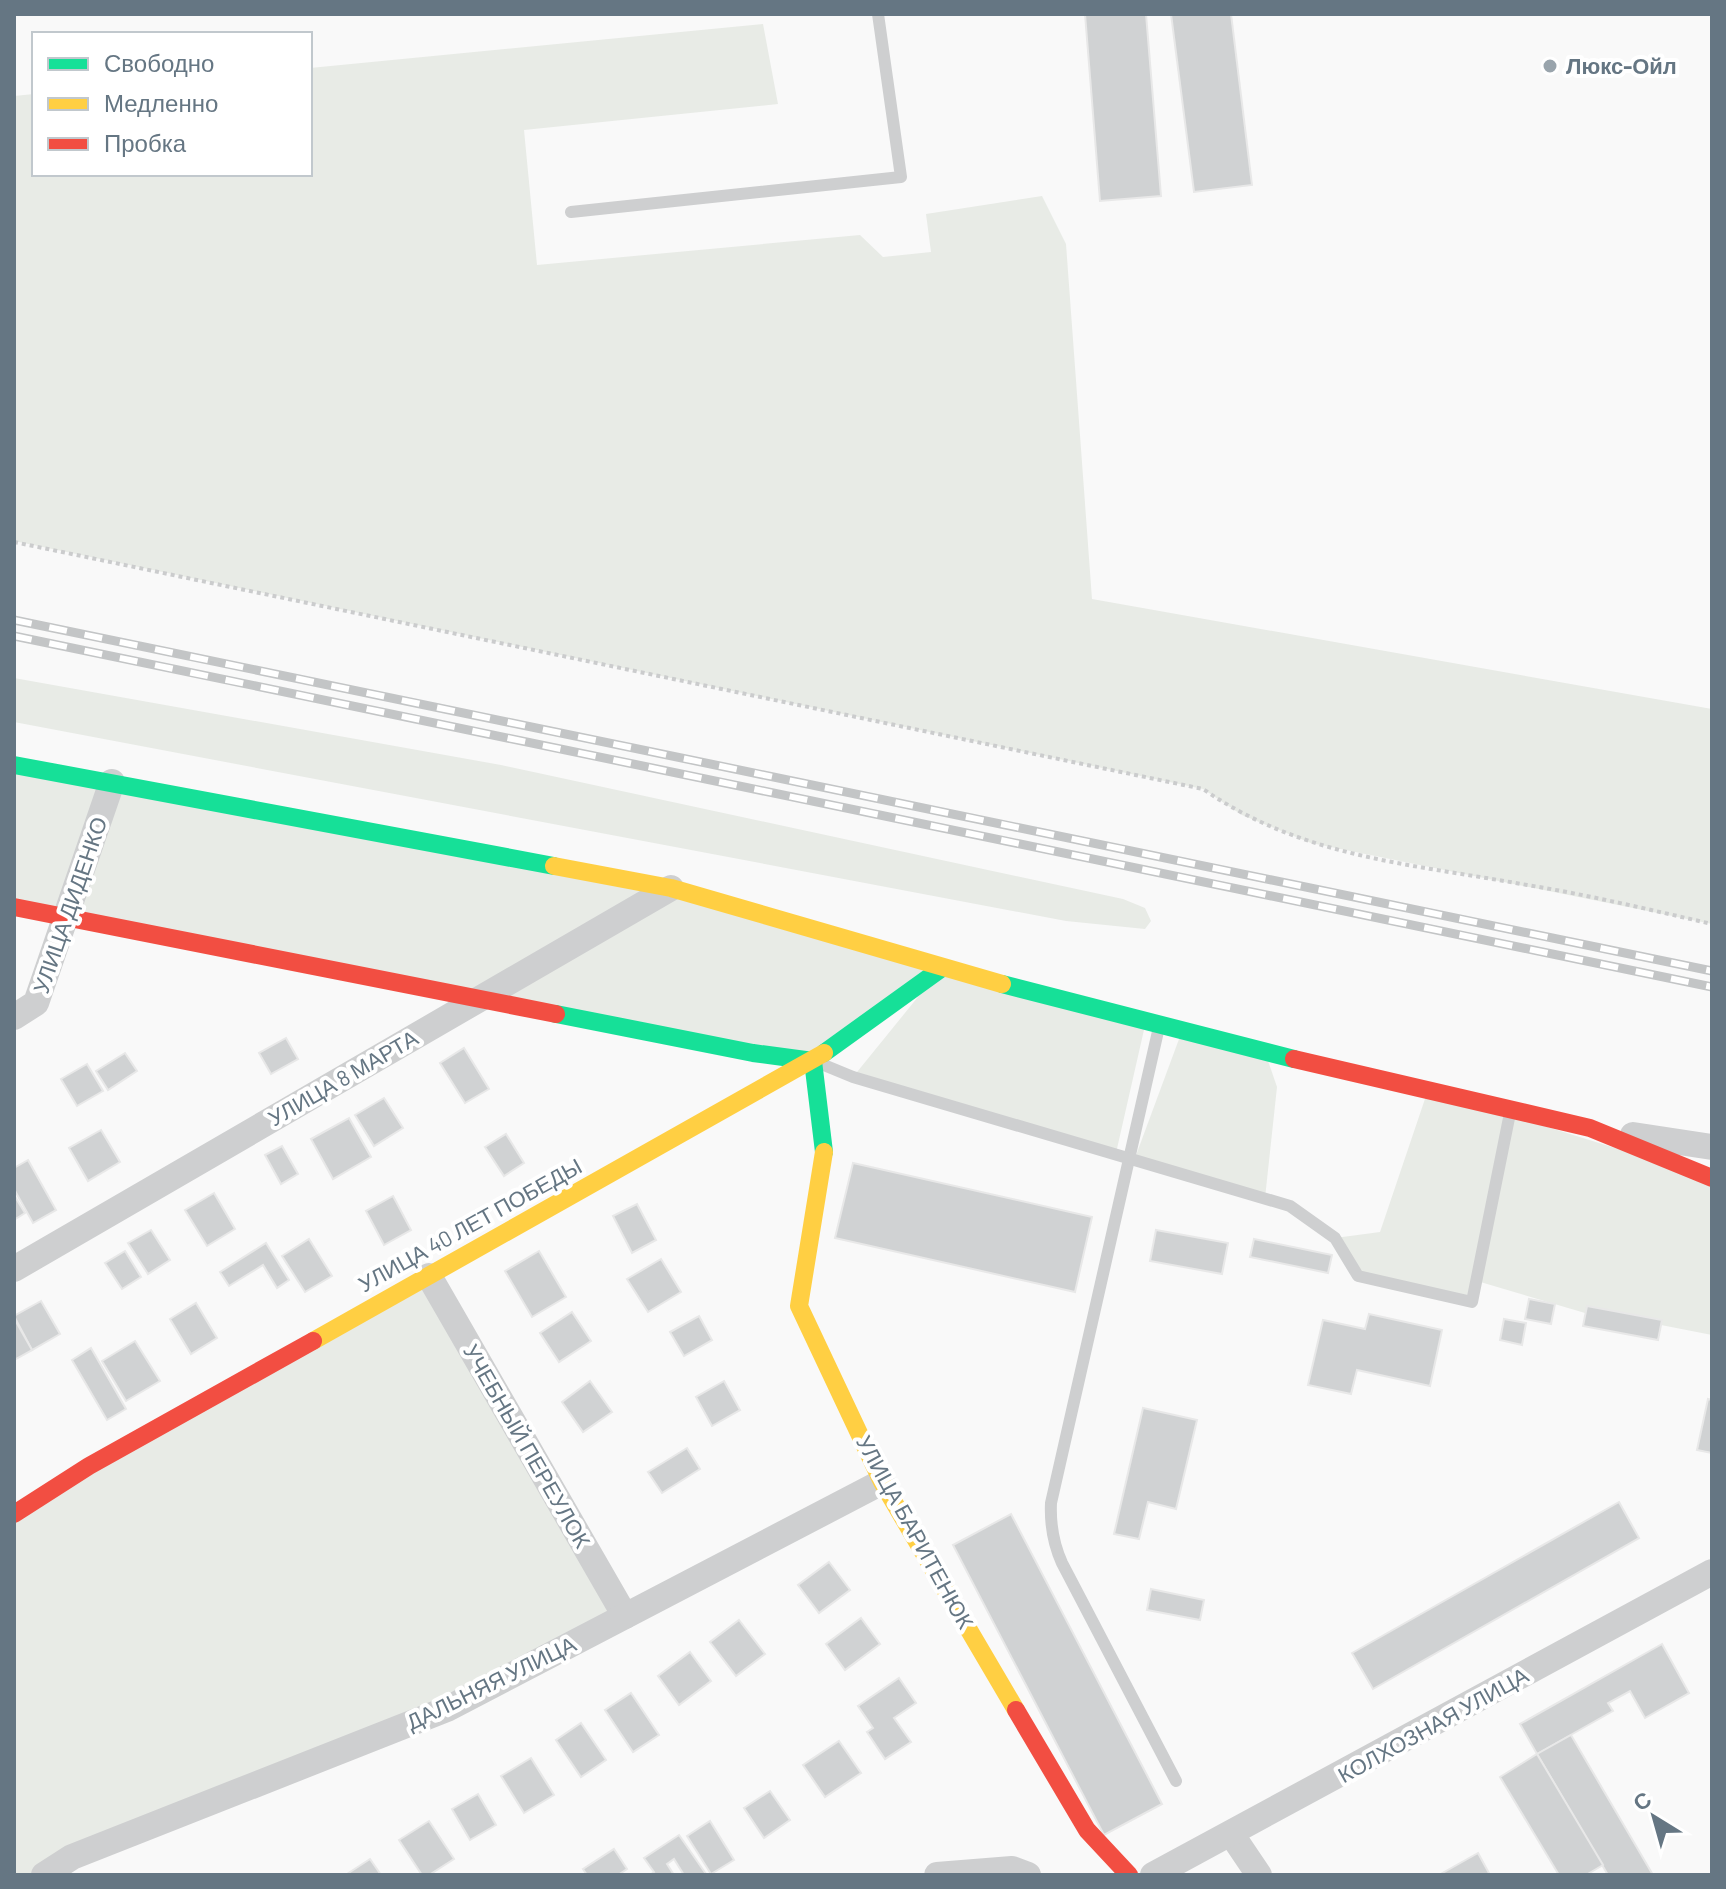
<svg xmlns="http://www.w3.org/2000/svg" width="1726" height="1889" font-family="Barlow,sans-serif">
  <rect width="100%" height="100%" fill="#f9f9f9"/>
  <!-- green -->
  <g fill="#e8ebe6">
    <polygon points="763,24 778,104 524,130 537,265 860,235 883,257 931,252 926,214 1042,196 1066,244 1092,599 1712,709 1712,924 1311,843 1242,815 1203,789 14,541 14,96 34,94 34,174 310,174 310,68"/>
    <polygon points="14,678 501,765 1123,899 1145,908 1151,921 1145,929 1066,921 14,722"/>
    <polygon points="14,765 671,888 1146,1021 1116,1153 853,1077 939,971 813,1061 14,907"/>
    <polygon points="1182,1031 1265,1052 1277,1087 1265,1198 1135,1158"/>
    <polygon points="1428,1090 1712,1178 1712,1335 1661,1325 1661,1320 1587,1306 1585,1313 1477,1281 1472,1302 1358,1276 1335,1238 1380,1232"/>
    <polygon points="429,1276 625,1616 44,1875 14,1875 14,1514"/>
  </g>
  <!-- building -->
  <g fill="#d0d2d3" stroke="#e8e8e8" stroke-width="2">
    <polygon points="1085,14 1146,14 1161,196 1100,201"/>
    <polygon points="1171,14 1231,14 1252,185 1194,192"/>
    <polygon points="286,1038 298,1059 271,1074 259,1053"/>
    <polygon points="464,1048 489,1089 465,1103 440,1063"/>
    <polygon points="125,1053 137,1071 108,1090 96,1071"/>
    <polygon points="87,1064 103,1091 77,1106 61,1079"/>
    <polygon points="384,1098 403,1128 374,1146 355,1115"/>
    <polygon points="349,1118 371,1157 333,1179 311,1139"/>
    <polygon points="101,1130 120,1162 88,1181 69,1148"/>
    <polygon points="506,1134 524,1163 504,1176 485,1147"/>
    <polygon points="282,1146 298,1174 281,1184 265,1155"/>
    <polygon points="28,1160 56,1210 33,1223 14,1189 14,1168"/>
    <polygon points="853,1163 1092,1217 1075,1292 835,1238"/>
    <polygon points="214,1193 235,1229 207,1246 185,1210"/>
    <polygon points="14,1195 25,1213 14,1220"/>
    <polygon points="393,1196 411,1230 384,1245 366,1211"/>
    <polygon points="637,1204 656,1240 632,1253 613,1216"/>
    <polygon points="151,1230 170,1260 148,1274 128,1243"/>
    <polygon points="1156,1230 1228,1243 1222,1274 1150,1261"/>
    <polygon points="309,1239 332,1276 305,1292 282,1256"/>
    <polygon points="1254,1239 1332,1255 1328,1273 1250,1257"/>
    <polygon points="266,1243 289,1280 277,1288 263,1265 229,1286 220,1272"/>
    <polygon points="125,1251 141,1277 122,1289 105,1263"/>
    <polygon points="539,1251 566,1297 532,1317 505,1271"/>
    <polygon points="661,1259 681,1292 648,1312 627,1279"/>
    <polygon points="1529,1299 1555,1304 1551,1324 1525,1319"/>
    <polygon points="41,1301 60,1334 32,1350 14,1316"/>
    <polygon points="196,1303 217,1338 191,1354 170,1319"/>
    <polygon points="1587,1306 1662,1320 1658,1340 1583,1326"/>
    <polygon points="572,1312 591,1341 559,1362 540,1333"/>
    <polygon points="1369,1314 1442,1330 1430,1386 1357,1370 1351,1394 1308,1385 1323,1320 1365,1329"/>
    <polygon points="699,1316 712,1340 684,1356 670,1332"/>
    <polygon points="14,1318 32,1350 14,1360"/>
    <polygon points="1504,1319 1526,1323 1522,1345 1500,1340"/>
    <polygon points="135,1341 160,1381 126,1401 102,1361"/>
    <polygon points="91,1348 126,1409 107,1420 72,1360"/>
    <polygon points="590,1381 612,1412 583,1432 562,1402"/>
    <polygon points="724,1381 740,1410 712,1426 696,1397"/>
    <polygon points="1708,1399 1712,1400 1712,1453 1697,1450"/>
    <polygon points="1143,1408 1197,1420 1176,1509 1148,1502 1139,1539 1114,1534"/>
    <polygon points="687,1448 700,1469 662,1493 648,1472"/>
    <polygon points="1619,1502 1639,1538 1373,1689 1352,1653"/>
    <polygon points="1011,1514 1162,1804 1104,1835 953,1545"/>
    <polygon points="829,1562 850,1590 819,1613 798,1585"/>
    <polygon points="1151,1589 1204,1600 1200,1620 1147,1610"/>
    <polygon points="861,1618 880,1644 845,1670 826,1644"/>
    <polygon points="739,1620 765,1654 736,1676 710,1642"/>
    <polygon points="1662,1644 1689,1693 1645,1718 1630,1691 1608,1703 1613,1711 1537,1754 1520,1724"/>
    <polygon points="690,1652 711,1681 679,1705 658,1676"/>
    <polygon points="899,1678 916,1703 894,1718 911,1742 885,1759 867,1732 873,1728 858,1706"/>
    <polygon points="631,1693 659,1735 633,1752 605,1710"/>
    <polygon points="581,1723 606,1760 581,1777 556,1740"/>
    <polygon points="1571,1735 1653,1875 1608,1875 1537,1754"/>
    <polygon points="839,1741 861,1773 825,1797 803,1765"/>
    <polygon points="1537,1754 1603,1865 1586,1875 1559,1875 1500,1777"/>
    <polygon points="531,1758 554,1795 524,1813 501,1776"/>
    <polygon points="770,1791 790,1820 764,1838 744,1808"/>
    <polygon points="478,1794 496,1825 470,1840 452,1809"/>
    <polygon points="429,1821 454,1859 429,1875 422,1875 399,1840"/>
    <polygon points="710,1821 734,1860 711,1874 687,1836"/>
    <polygon points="679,1835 706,1874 684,1875 674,1859 667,1864 674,1875 650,1875 654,1872 644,1858"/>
    <polygon points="614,1849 627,1869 618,1875 587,1875 583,1869"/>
    <polygon points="1478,1853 1490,1875 1439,1875"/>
    <polygon points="370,1859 381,1875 347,1875 347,1874"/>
  </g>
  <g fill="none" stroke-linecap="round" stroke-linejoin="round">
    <!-- path -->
    <path stroke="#cbcccd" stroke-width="4" stroke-dasharray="4 4" stroke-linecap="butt" d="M14 542 1203 789C1303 858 1412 864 1527 885 1589 895 1651 910 1712 924"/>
    <!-- lane -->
    <g stroke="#cecfd0" stroke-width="12">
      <polyline points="571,212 901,177 878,14"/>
      <path d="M1159 1027 1051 1503C1050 1525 1053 1543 1062 1563L1176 1781"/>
      <polyline points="819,1063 853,1077 1290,1206 1335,1238 1358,1276 1472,1302 1510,1113"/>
    </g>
    <!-- street -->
    <g stroke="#cecfd0" stroke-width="26">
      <polyline points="14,1017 36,1003 112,782"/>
      <polyline points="1633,1135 1712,1147"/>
      <polyline points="14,1269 671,888"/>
      <polyline points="429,1276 625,1616"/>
      <polyline points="1232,1835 1259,1875"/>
      <polyline points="44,1875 72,1857 447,1709 882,1482"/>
      <polyline points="937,1875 1012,1869 1028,1875"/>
      <polyline points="1153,1875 1712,1572"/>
    </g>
    <!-- fast -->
    <g stroke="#16e098" stroke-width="18">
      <polyline points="14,765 554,866"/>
      <polyline points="1002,984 1294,1059"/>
      <polyline points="556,1014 753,1053 813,1061 824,1152"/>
      <polyline points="824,1053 942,968"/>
    </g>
    <!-- slow -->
    <g stroke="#ffcf43" stroke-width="18">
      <polyline points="554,866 671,888 1002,984"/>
      <polyline points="824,1152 799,1306 882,1482 1016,1710"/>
      <polyline points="313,1341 824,1053"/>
    </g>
    <!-- jam -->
    <g stroke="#f24e42" stroke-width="18">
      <polyline points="14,907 556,1014"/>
      <polyline points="1294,1059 1590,1128 1712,1178"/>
      <polyline points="14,1514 89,1466 313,1341"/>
      <polyline points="1016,1710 1087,1830 1129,1875"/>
    </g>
    <!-- rail casing -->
    <g stroke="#c3c5c6" stroke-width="9">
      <g id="rail">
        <polyline points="14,620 1712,971"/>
        <polyline points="14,636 1712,987"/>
      </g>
    </g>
    <!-- rail -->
    <use href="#rail" stroke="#fff" stroke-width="6" stroke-dasharray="18" stroke-linecap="butt"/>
  </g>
  <!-- markers -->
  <circle fill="#99a4ac" stroke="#fff" stroke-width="3" cx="1550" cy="66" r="8"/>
  <g text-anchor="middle" stroke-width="8" stroke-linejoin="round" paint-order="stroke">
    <!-- poi labels -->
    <g font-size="22" font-weight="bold" fill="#657683" stroke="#fff" text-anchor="start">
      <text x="1566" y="74">Люкс-Ойл</text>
    </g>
    <!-- street labels -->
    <g font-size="22" fill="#657683" stroke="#fff">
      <text transform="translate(70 905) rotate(-71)" y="8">УЛИЦА ДИДЕНКО</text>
      <text transform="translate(343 1078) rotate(-30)" y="8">УЛИЦА 8 МАРТА</text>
      <text transform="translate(470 1225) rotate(-29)" y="8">УЛИЦА 40 ЛЕТ ПОБЕДЫ</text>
      <text transform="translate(527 1446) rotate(60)" y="8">УЧЕБНЫЙ ПЕРЕУЛОК</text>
      <text transform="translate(915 1532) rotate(61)" y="8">УЛИЦА БАРИТЕНЮК</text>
      <text transform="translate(491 1683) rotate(-26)" y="8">ДАЛЬНЯЯ УЛИЦА</text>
      <text transform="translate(1433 1725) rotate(-29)" y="8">КОЛХОЗНАЯ УЛИЦА</text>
    </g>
  </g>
  <!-- border -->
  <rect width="1726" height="1889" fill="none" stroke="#657683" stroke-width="32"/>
  <!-- legend -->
  <rect x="32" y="32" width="280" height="144" fill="#ffffff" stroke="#c1c8cd" stroke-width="2"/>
  <rect x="48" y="58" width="40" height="12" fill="#16e098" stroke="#c1c8cd" stroke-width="2"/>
  <text x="104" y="72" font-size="24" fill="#657683">Свободно</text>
  <rect x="48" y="98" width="40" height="12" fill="#ffcf43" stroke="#c1c8cd" stroke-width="2"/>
  <text x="104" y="112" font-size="24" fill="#657683">Медленно</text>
  <rect x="48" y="138" width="40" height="12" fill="#f24e42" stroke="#c1c8cd" stroke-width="2"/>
  <text x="104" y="152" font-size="24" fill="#657683">Пробка</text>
  <!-- north arrow -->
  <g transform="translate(1654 1817) rotate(323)" stroke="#ffffff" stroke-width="6" paint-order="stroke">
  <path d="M0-6L14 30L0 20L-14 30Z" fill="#657683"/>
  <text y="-12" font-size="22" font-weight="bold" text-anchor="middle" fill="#657683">С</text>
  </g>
</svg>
